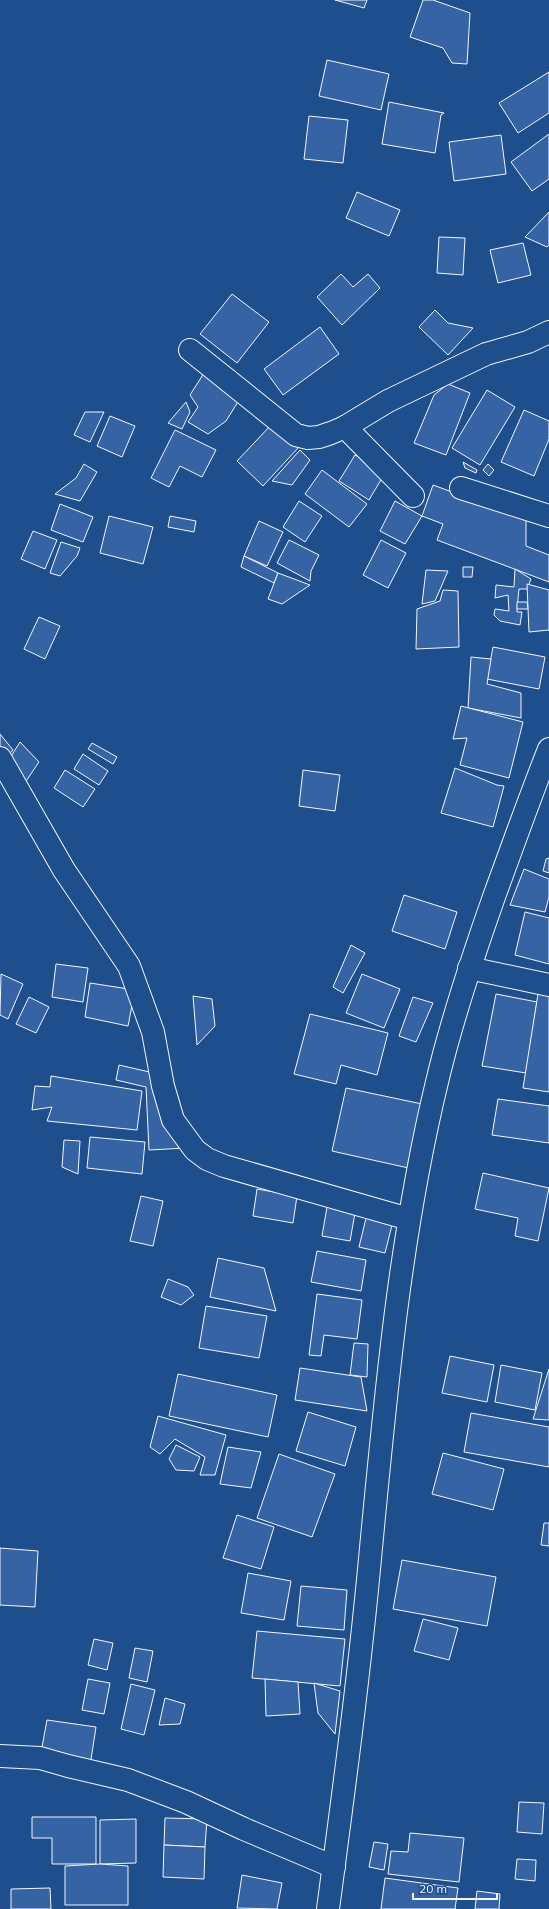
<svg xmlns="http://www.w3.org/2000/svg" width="549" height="1909" font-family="Mulish,sans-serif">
  <rect width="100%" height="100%" fill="#1f4e8c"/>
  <!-- building -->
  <g fill="#3563a3" stroke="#f2f6ff">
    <polygon points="335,0 367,0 364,8"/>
    <polygon points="423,0 433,0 470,13 467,64 452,63 443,48 410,37"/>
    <polygon points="327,60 389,74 381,110 319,96"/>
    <polygon points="549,72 549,113 518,133 499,103"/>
    <polygon points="389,102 444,113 441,115 435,153 382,144"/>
    <polygon points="309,116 348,120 343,163 304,159"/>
    <polygon points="549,134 549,179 532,191 511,162"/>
    <polygon points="501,135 506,174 454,181 449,142"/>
    <polygon points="357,192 400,210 389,236 346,218"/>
    <polygon points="549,212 549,245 547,247 525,237"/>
    <polygon points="439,237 465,238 463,275 437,273"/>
    <polygon points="523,243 531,275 498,283 490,250"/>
    <polygon points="341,274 353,287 368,274 380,288 342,325 317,297"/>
    <polygon points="232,294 269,322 237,363 200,334"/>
    <polygon points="435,310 448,323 473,328 448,355 419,327"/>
    <polygon points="320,327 339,354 283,395 264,369"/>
    <polygon points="204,373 241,397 226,421 208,434 188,422 198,407 190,395"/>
    <polygon points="448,384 470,393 446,455 414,443 434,395"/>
    <polygon points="487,390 515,407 480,465 452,448"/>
    <polygon points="186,402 190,412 182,429 168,423"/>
    <polygon points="524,410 549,421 549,439 534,476 501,462"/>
    <polygon points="85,412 104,412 90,442 74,435"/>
    <polygon points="110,416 135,426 122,457 97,446"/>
    <polygon points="272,424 298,448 263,486 237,461"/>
    <polygon points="175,430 216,450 202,477 180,466 169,487 151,478"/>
    <polygon points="300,450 310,460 292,485 272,481"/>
    <polygon points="355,455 385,473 369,500 339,481"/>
    <polygon points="463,462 477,470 476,473 465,468"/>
    <polygon points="84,464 97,472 80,501 55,494 76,478"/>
    <polygon points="488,464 494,470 489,476 483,470"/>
    <polygon points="322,470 367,504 349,527 305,494"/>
    <polygon points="433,485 526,519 526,546 549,555 549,582 437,540 443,524 422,516"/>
    <polygon points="299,501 322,516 305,542 283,527"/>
    <polygon points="395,501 422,516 405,544 380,531"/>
    <polygon points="60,504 93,517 83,542 51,530"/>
    <polygon points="109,516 153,527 143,564 100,553"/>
    <polygon points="170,516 196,521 194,532 168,527"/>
    <polygon points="259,521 283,532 267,566 244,556"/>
    <polygon points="33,531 57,540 45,569 21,559"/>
    <polygon points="289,540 319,555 311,571 310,581 277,563"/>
    <polygon points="381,540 406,553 388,588 363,575"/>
    <polygon points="61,542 80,548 77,556 60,576 50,573"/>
    <polygon points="244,556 278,573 274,583 241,567"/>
    <polygon points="463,567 473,567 472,577 463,577"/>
    <polygon points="515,569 531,579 527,589 519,589 517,609 517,612 522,612 520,625 500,621 494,615 495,609 509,611 508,595 495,598 496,585 514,587"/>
    <polygon points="426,570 448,571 435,601 422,604"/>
    <polygon points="278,573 310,585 282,604 268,599"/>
    <polygon points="527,584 549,590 549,630 529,632"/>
    <polygon points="443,590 458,591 459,647 416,649 417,609 440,601"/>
    <polygon points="517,602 527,602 528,609 517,609"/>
    <polygon points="39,617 60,626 45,659 24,649"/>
    <polygon points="493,647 545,657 539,689 487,679"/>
    <polygon points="471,657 491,659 487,684 521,693 521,718 468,708"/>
    <polygon points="461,706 523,722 509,778 460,765 467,738 453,739"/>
    <polygon points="0,734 13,750 0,764"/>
    <polygon points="20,742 39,762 22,787 5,766"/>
    <polygon points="92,743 117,757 113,764 88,749"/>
    <polygon points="83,754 108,771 99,785 74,769"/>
    <polygon points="455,768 497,785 504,786 493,827 441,813"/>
    <polygon points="65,770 95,789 83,807 54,788"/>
    <polygon points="303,770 340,775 335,811 299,806"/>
    <polygon points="549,858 549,873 543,871 546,859"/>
    <polygon points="524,869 549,879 549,897 545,912 510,905"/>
    <polygon points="404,895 457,912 445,949 392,931"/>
    <polygon points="525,912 549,918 549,964 515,955"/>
    <polygon points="351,945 365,953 343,993 333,987"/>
    <polygon points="56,964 88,968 83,1002 52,997"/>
    <polygon points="1,974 23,984 8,1019 0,1015"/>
    <polygon points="362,974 400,989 384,1028 346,1013"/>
    <polygon points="90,983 135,990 128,1026 85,1017"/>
    <polygon points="496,994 537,1002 526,1073 482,1066"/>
    <polygon points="538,994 549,995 549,1092 523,1088"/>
    <polygon points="193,996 212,999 215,1026 197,1045"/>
    <polygon points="29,997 49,1007 36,1033 16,1024"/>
    <polygon points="413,997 433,1003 416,1042 399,1036"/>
    <polygon points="310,1014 388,1033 377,1075 341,1065 336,1084 294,1074"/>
    <polygon points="119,1065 154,1073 187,1148 149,1150 146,1087 116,1080"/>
    <polygon points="51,1076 142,1091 137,1130 47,1121 52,1107 32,1110 35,1086 50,1087"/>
    <polygon points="346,1088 427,1105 413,1169 332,1151"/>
    <polygon points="498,1099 549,1106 549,1143 492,1135"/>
    <polygon points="90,1137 145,1142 142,1174 87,1168"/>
    <polygon points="64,1140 80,1141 78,1174 62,1167"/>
    <polygon points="483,1173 549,1188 538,1241 515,1236 518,1218 475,1209"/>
    <polygon points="257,1189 297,1196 293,1223 253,1216"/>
    <polygon points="141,1196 163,1201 153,1246 130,1241"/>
    <polygon points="327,1207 355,1213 350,1241 322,1236"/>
    <polygon points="367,1214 393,1221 385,1253 359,1247"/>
    <polygon points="317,1251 366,1260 361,1291 311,1282"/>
    <polygon points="218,1258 264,1268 276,1311 210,1297"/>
    <polygon points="168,1279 188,1287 194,1295 181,1305 161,1297"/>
    <polygon points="317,1294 362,1300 357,1339 324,1335 321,1356 309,1355"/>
    <polygon points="206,1306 267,1316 259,1358 199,1348"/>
    <polygon points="354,1343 368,1344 367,1377 350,1375"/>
    <polygon points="450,1356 494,1365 487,1402 442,1393"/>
    <polygon points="501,1365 542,1373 535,1410 495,1402"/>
    <polygon points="300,1368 361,1377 367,1411 295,1400"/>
    <polygon points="549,1369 549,1420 533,1419"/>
    <polygon points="178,1374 277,1395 268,1437 169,1416"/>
    <polygon points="308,1412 356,1427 345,1466 296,1451"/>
    <polygon points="471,1413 549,1427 549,1467 464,1452"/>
    <polygon points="158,1416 226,1435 215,1475 200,1475 205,1457 175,1439 160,1454 150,1447"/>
    <polygon points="176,1445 200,1457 194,1471 176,1470 169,1459"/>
    <polygon points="228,1447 261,1452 251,1488 220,1484"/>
    <polygon points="443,1453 504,1469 493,1510 432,1494"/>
    <polygon points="279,1454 335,1474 312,1537 257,1518"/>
    <polygon points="237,1515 274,1527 261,1569 223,1558"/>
    <polygon points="544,1523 549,1523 549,1546 541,1545"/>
    <polygon points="0,1548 38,1551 35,1607 0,1605"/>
    <polygon points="402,1560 496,1577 487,1626 393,1609"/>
    <polygon points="248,1573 291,1581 284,1620 241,1613"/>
    <polygon points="301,1586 347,1590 344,1630 297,1626"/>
    <polygon points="423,1619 458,1628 449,1660 414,1651"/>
    <polygon points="257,1631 345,1639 340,1686 252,1678"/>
    <polygon points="94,1639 113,1643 107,1670 88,1665"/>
    <polygon points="135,1648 153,1651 147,1682 129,1678"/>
    <polygon points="88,1679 110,1683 104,1714 82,1710"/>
    <polygon points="265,1679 298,1682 300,1714 266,1716"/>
    <polygon points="314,1683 340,1691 335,1734 318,1713"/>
    <polygon points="131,1684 155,1690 144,1735 121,1729"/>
    <polygon points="165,1698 185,1704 180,1724 159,1725"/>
    <polygon points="47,1720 96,1727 90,1766 40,1758"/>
    <polygon points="519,1802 544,1803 542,1834 517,1832"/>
    <polygon points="32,1817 96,1817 96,1864 52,1864 52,1838 32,1838"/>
    <polygon points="165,1818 207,1819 205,1847 164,1845"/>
    <polygon points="136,1819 136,1863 100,1864 100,1820"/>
    <polygon points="410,1833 464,1838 459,1882 388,1874 391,1851 408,1852"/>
    <polygon points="374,1842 388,1844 384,1870 369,1867"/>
    <polygon points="164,1845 205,1847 204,1879 163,1877"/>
    <polygon points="517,1859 536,1860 535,1881 515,1879"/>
    <polygon points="100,1864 128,1866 128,1905 65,1905 65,1866"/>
    <polygon points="242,1875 282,1883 277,1909 237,1908"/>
    <polygon points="385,1878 458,1888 455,1909 381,1909"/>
    <polygon points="50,1888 51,1909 11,1909 11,1889"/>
    <polygon points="477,1891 500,1894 499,1909 475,1909"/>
  </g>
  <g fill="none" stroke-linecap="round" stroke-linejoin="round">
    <!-- minor casing -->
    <g stroke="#f2f6ff" stroke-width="24">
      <g id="minor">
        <polyline points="190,350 296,435 308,438 319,437 331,433 345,427 388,401 486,354 528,342 549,332"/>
        <polyline points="345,427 413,496"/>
        <polyline points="461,488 549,516"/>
        <polyline points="0,758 64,870 129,966 153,1032 163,1086 173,1120 195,1150 207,1159 224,1166 409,1219"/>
        <polyline points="469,968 549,985"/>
        <polyline points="0,1756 40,1758 68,1766 128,1780 186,1802 244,1829 334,1867"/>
        <path d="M328 1909C344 1789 360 1669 371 1548 386 1391 400 1235 437 1082 452 1018 473 956 495 894 513 845 530 797 549 749"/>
      </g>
    </g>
    <!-- minor -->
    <use href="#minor" stroke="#1f4e8c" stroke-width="22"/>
  </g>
  <!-- scale -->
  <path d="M413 1893v6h84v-6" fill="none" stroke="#f2f6ff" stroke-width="2"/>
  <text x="419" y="1893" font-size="12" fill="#f2f6ff" stroke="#1f4e8c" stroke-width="3" paint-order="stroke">20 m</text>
</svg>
